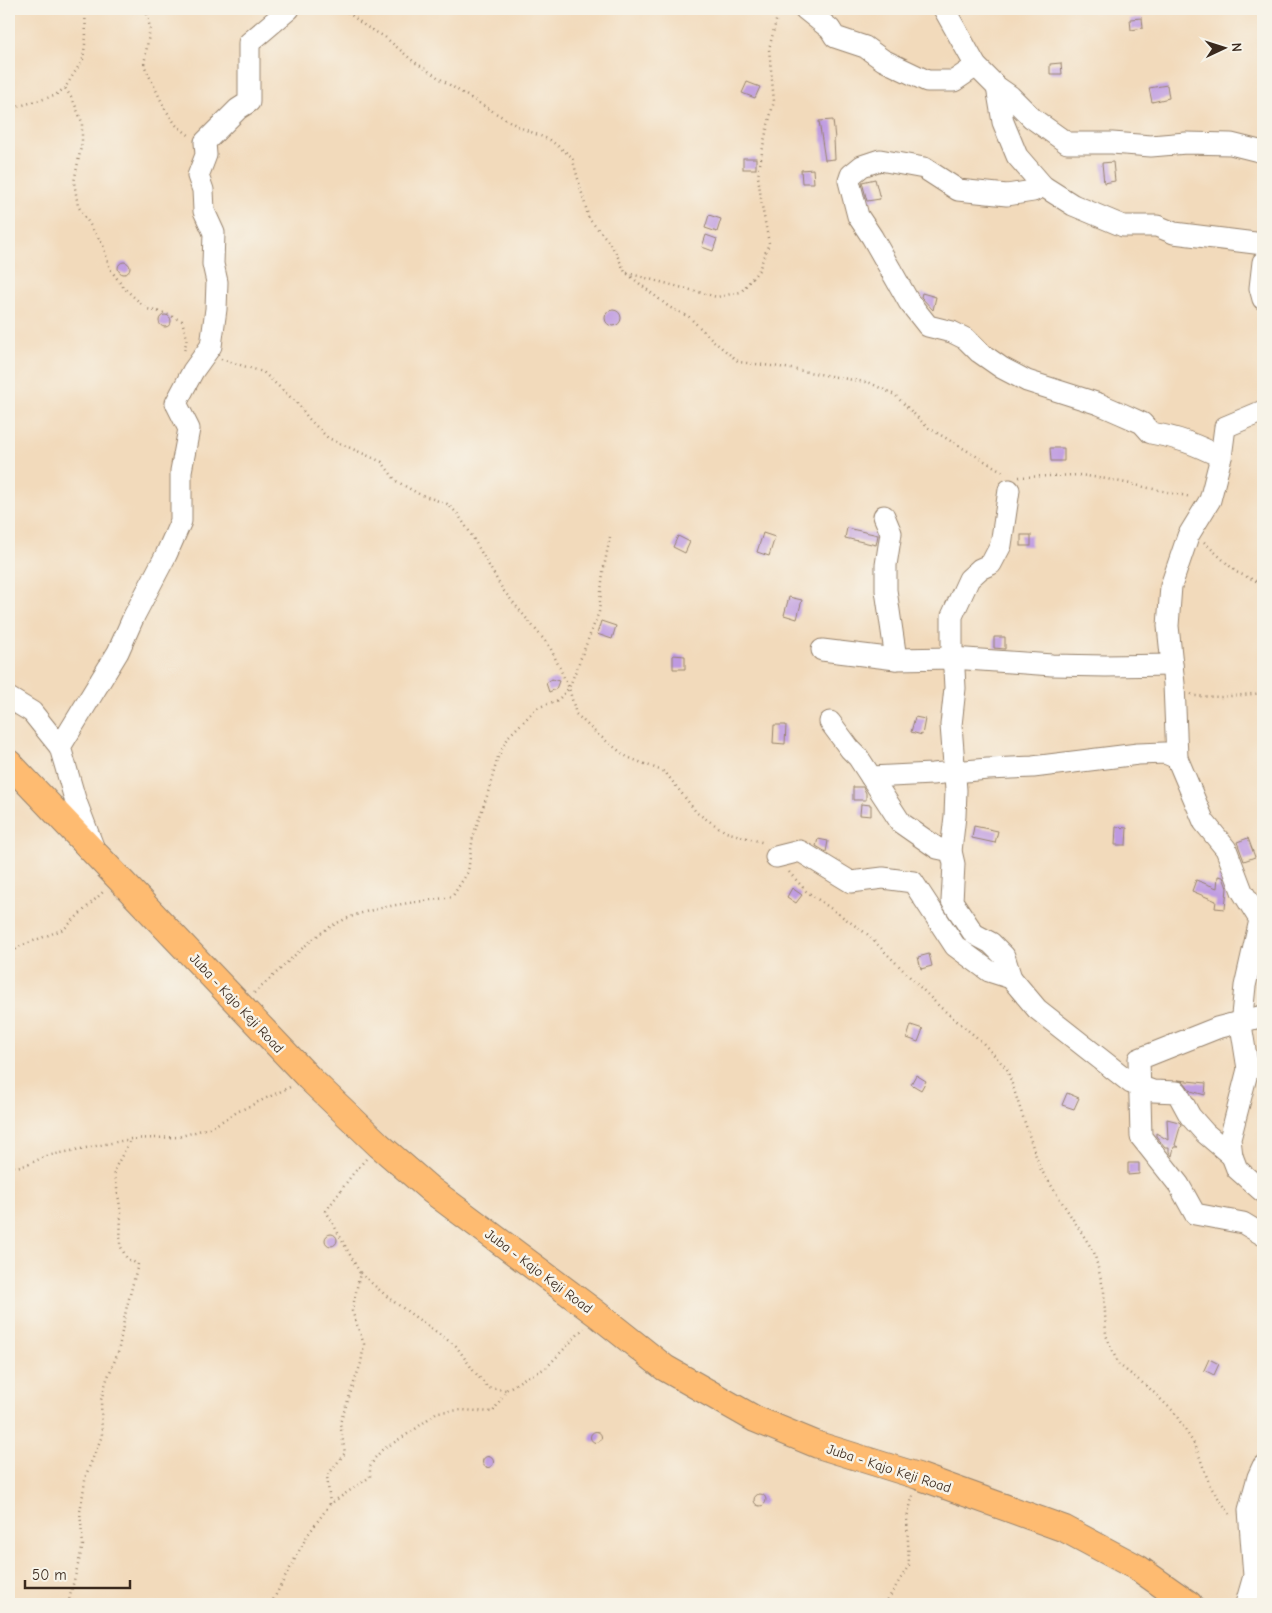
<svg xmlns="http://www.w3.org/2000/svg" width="1272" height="1613" font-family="'Comic Neue',sans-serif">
  <rect width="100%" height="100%" fill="#f7f3e8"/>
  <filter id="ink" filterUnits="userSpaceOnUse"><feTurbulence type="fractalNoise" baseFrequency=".02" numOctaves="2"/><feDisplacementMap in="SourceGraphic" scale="10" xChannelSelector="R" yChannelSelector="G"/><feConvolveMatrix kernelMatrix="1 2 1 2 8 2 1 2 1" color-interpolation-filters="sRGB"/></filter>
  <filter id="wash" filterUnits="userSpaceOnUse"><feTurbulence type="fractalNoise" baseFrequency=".0096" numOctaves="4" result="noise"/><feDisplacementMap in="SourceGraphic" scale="20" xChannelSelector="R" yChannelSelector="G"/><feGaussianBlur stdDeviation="1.12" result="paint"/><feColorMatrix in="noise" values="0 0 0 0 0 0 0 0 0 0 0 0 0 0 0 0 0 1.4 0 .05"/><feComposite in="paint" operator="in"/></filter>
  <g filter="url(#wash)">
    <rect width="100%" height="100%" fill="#f2dabb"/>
    <g id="blocks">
      <!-- building -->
      <g fill="#be9ae1">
        <polygon points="1142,18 1143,28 1131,30 1130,19"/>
        <polygon points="1061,63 1062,74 1050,74 1050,64"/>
        <polygon points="747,82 760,87 755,98 742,93"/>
        <polygon points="1167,85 1169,98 1152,102 1149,88"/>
        <polygon points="833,120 835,139 834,139 835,159 825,160 819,121"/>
        <rect x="743" y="158" width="13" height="11"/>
        <polygon points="1113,162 1115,181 1104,183 1102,163"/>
        <polygon points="813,169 814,183 802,183 801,170"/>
        <polygon points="875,179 880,199 867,201 862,182"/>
        <polygon points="709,215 721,219 717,232 705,228"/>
        <polygon points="706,235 717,239 713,251 702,247"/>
        <circle cx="124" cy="268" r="6"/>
        <polygon points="922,293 936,297 933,310 921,297"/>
        <circle cx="613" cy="318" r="8"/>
        <circle cx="165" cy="321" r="6"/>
        <polygon points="1050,448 1064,448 1064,461 1051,461"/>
        <polygon points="847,528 878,535 876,545 845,538"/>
        <polygon points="763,533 775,537 769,556 757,552"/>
        <rect x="1021" y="535" width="10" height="11"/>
        <polygon points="678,536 690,542 685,553 673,547"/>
        <polygon points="789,597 802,600 797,619 784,615"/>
        <polygon points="601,621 616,626 612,639 597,634"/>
        <polygon points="994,637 1005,637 1005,649 994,648"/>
        <polygon points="673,655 685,656 685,669 673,669"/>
        <polygon points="552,679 559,681 556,689 549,692 546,683"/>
        <polygon points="915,717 925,719 922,735 911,732"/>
        <polygon points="774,725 786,725 785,744 773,743"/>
        <polygon points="853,787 863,787 866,793 866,800 853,800"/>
        <polygon points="861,804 871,805 871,816 860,815"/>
        <polygon points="974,826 998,831 995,843 972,838"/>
        <polygon points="1116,827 1127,828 1126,845 1115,845"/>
        <polygon points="1248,838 1255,857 1244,861 1237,842"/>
        <polygon points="818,839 828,841 826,852 816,846"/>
        <polygon points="1218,876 1223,877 1227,888 1225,909 1215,908 1216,901 1192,891 1196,880 1217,888"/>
        <polygon points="792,888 802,895 796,903 787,897"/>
        <polygon points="929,954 932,966 921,969 918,957"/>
        <polygon points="911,1025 923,1029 918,1042 907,1038"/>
        <polygon points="916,1075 926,1081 921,1090 911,1084"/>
        <polygon points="1178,1080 1206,1083 1205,1095 1191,1091 1184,1082"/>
        <polygon points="1067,1093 1079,1098 1074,1109 1062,1105"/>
        <polygon points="1167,1119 1179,1122 1181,1124 1175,1145 1179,1147 1174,1147 1172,1156 1169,1152 1169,1147 1165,1147 1156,1136 1156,1133 1168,1140"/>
        <polygon points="1128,1163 1139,1163 1139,1174 1128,1175"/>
        <circle cx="331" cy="1240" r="6"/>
        <polygon points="1209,1359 1219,1364 1214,1375 1204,1370"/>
        <circle cx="596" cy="1437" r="5.5"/>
        <circle cx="488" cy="1462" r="5.5"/>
        <circle cx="760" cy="1500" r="6"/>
      </g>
    </g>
  </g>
  <g filter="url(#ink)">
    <use href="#blocks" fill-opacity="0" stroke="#96826c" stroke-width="1"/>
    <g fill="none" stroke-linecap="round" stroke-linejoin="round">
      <!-- minor casing -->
      <g stroke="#96826c" stroke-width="23">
        <g id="minor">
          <polyline points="805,9 830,29 835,37 865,47 883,60 927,81 954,81 976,66"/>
          <polyline points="944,9 976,66 997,87 1010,96 1032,118 1067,143 1112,143 1151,146 1186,143 1231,144 1263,152"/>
          <polyline points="997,87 1003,122 1017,156 1043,186 1073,205 1123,226 1157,226 1174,233 1263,244"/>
          <path d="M1043 186 1033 191 1007 195 958 190 924 168 880 160 862 166 851 175 849 181 858 216 872 237 909 302 928 326 952 332 966 339 979 352 1002 368 1027 381 1099 404 1122 414 1142 423 1151 433C1177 437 1197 445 1221 457"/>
          <polyline points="1263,262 1260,288 1263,299"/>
          <polyline points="1263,411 1225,427 1221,457 1210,500 1188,536 1171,586 1168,626 1174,684 1177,758 1204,822 1226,849 1242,891 1260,920 1245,986 1241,1025 1248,1069 1230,1139 1232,1156 1237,1169 1263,1192"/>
          <polyline points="1009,490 1001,545 991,564 980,569 969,579 952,616 952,658 954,669 955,688 951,725 956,790 955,816 951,851 954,864 952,901 974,934 991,943 1004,956 1011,978"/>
          <polyline points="884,516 891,533 886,565 886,590 896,659"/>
          <polyline points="822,650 896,659 952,658 1052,665 1106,666 1172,665"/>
          <polyline points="9,698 32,712 60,747 75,799 94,849"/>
          <polyline points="830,722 850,749 858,757 901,823 937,848 951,851"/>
          <polyline points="60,747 118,652 134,616 166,555 181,521 181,471 189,429 176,403 193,371 211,346 216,309 217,282 213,264 214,233 204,211 203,190 198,176 206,155 205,142 238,109 249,102 249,43 289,9"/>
          <polyline points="871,777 932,774 988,769 1033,767 1138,754 1165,753 1177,758"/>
          <polyline points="776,857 800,851 851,882 883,878 913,882 955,946 989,971 1011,978 1037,1009 1131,1083 1153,1091 1177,1092 1190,1116 1205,1133 1232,1156"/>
          <polyline points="1263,1016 1217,1028 1139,1059 1141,1137 1179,1185 1195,1214 1243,1223 1263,1235"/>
          <polyline points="1246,1604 1254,1576 1249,1510 1258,1477 1263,1466"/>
        </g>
      </g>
      <!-- major casing -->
      <g stroke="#96826c" stroke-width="28">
        <polyline id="major" points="9,763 309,1078 379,1145 431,1190 597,1314 665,1368 755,1419 818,1445 918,1476 1065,1529 1138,1568 1189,1604"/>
      </g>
      <!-- path -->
      <g stroke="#96826c" stroke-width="2.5" stroke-dasharray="1 4" stroke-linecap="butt">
        <polyline points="85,9 86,37 83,59 65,88 73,100 82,122 82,142 74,182 78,206 103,245 110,269 124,288 147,309 164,313 182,321 187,338 184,352"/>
        <polyline points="146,9 150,28 144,65 165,109 176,125 190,136"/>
        <polyline points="344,9 365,26 385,37 413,61 459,91 519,127 550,140 572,157 589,219 605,237 615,251 625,272 669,307 689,317 717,344 739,362 780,367 870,383 895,395 927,427 1005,473"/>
        <polyline points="9,109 54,96 65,88"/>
        <polyline points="627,273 717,297 741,292 759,270 769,243 762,206 758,176 764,141 774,101 769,49 779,9"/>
        <polyline points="221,359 263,372 299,405 308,418 328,438 382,462 396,481 419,494 447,504 457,513 469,531 503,590 550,647 569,688 576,714 596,733 627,757 665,772 697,813 726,832 765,843"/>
        <polyline points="1019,477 1080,475 1107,479 1191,497"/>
        <polyline points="1204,542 1236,572 1263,584"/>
        <polyline points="1191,694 1195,696 1221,697 1263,693"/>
        <polyline points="789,872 806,891 867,934 940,1007 981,1041 1007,1069 1040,1168 1094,1252 1104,1291 1106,1335 1118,1364 1149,1388 1174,1412 1196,1447 1210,1486 1232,1517"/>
        <polyline points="9,957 18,947 64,929 104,891"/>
        <path d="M254 993C276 975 295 953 317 936 354 906 407 904 452 897L468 872 473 836 487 796 498 757 509 736 537 708 558 700 569 688 599 612 603 572 610 537"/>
        <polyline points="9,1168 27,1165 46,1156 131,1139 178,1137 212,1127 239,1111 290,1087"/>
        <polyline points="360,1273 390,1299 456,1346 473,1370 488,1388 506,1390"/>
        <polyline points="330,1504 327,1476 345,1453 340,1423 361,1363 364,1344 352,1311 360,1273 326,1211 352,1175 366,1159"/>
        <polyline points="68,1604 83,1545 80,1512 86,1475 102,1436 101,1400 107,1379 118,1353 126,1310 138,1264 127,1259 120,1245 121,1213 114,1170 131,1139"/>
        <polyline points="271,1604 307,1536 330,1504 370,1477 370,1467 375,1458 382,1450 414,1430 437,1412 462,1410 493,1412 506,1390 525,1378 546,1368 584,1328"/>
        <polyline points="885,1604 909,1565 907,1518 913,1495"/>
      </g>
      <!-- minor -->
      <use href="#minor" stroke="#fff" stroke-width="21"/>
      <!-- major -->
      <use href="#major" stroke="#febb71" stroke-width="26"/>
    </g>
  </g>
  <g text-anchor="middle" stroke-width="5" stroke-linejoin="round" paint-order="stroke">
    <!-- street labels -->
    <g font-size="14" fill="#3b2a1e" stroke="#f7f3e8">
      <text transform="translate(237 1003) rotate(47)" y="5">Juba - Kajo Keji Road</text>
      <text transform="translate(539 1271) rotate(37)" y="5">Juba - Kajo Keji Road</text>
      <text transform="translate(889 1468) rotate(18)" y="5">Juba - Kajo Keji Road</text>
    </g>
  </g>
  <!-- margin -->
  <rect width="1272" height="1613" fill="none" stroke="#f7f3e8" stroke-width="30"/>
  <!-- north arrow -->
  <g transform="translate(1224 48) rotate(86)" stroke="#f7f3e8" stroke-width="4" paint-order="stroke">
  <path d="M0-4L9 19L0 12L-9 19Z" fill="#3b2a1e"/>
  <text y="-8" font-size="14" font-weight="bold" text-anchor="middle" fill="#3b2a1e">N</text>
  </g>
  <!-- scale -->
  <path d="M25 1580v8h105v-8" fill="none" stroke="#3b2a1e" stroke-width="2.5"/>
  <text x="32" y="1580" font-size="15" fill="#3b2a1e" stroke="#f7f3e8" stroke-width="4" paint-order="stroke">50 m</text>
</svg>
